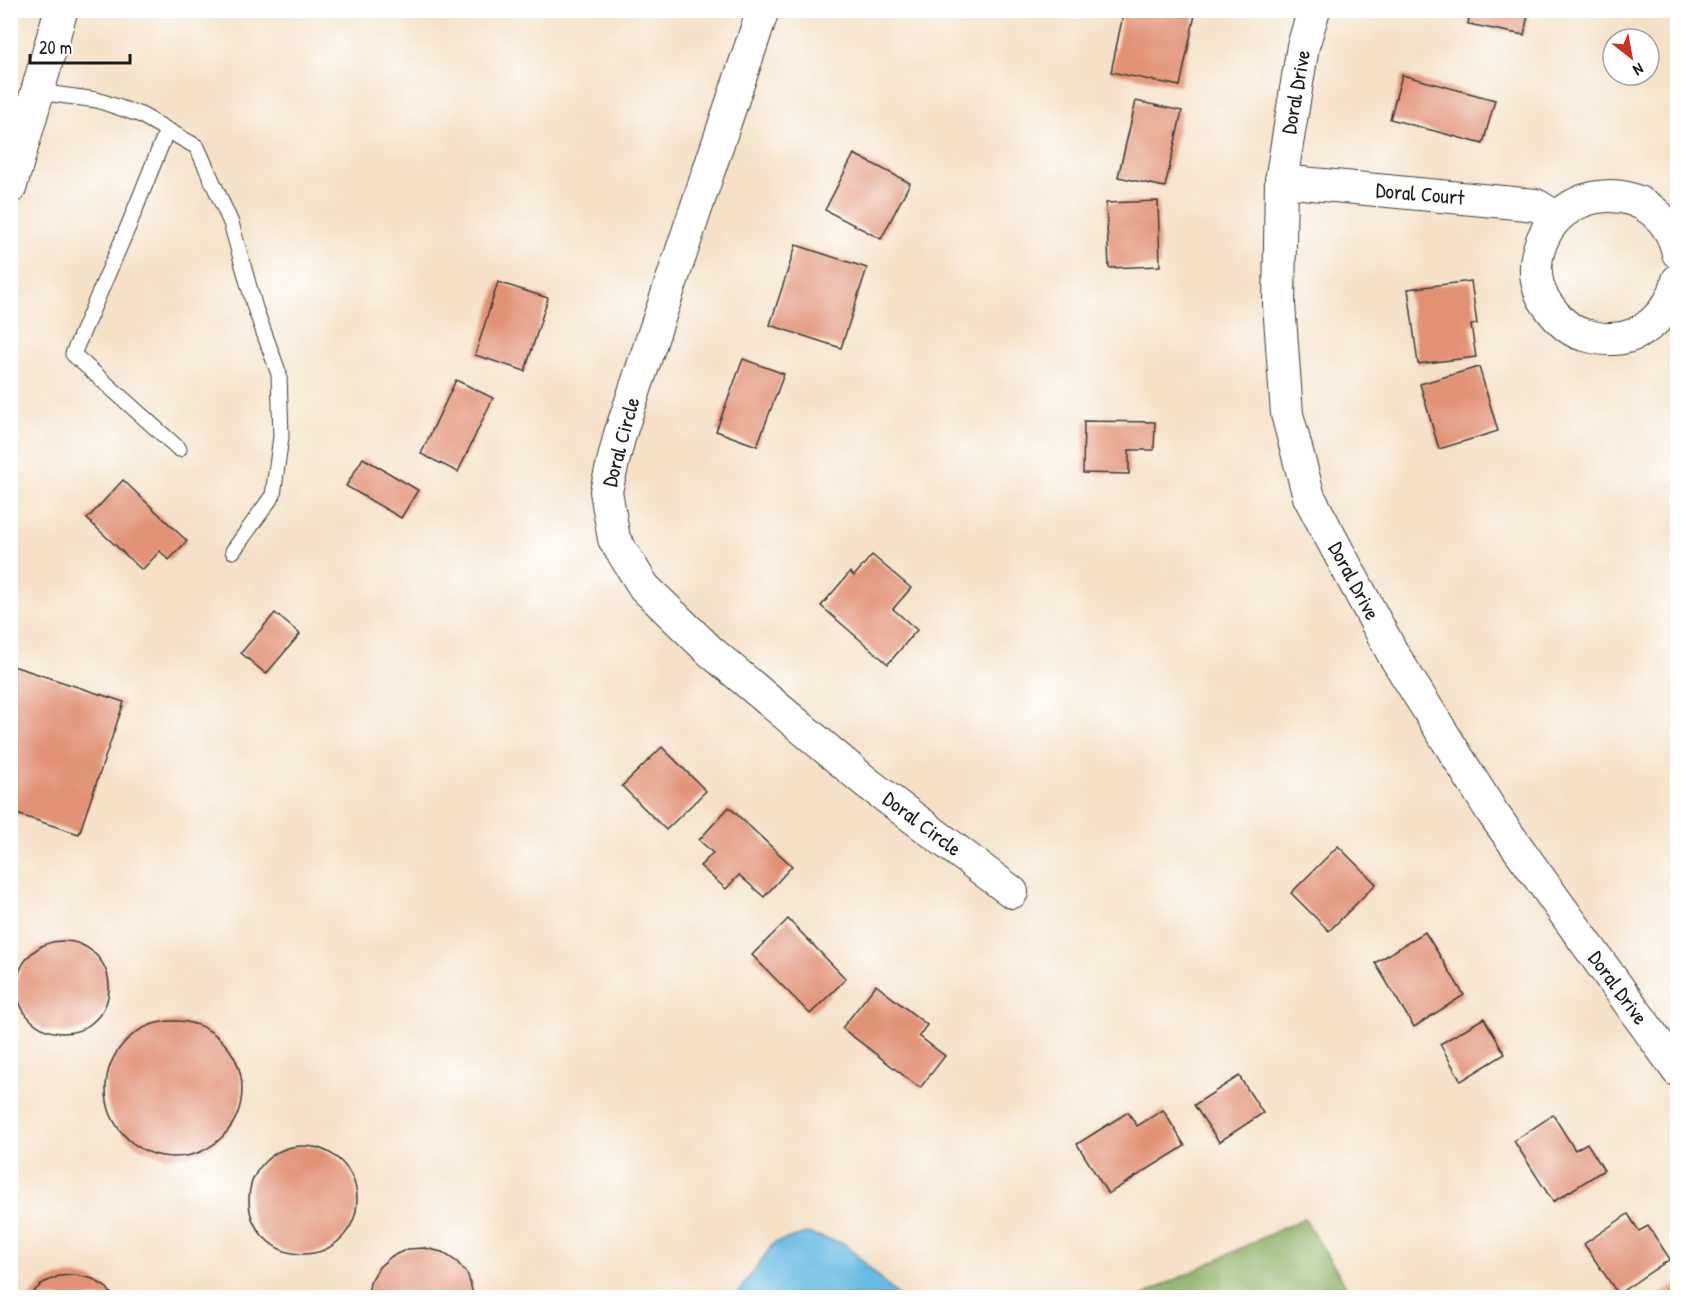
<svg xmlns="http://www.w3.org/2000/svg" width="1688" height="1308" font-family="'Patrick Hand',sans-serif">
  <rect width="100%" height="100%" fill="#fff"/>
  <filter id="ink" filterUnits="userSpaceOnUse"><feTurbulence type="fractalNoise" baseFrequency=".0167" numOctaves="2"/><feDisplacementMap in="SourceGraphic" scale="12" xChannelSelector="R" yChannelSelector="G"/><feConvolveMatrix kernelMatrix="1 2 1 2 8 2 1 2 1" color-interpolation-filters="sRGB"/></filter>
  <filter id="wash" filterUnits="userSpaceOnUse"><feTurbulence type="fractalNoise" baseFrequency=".008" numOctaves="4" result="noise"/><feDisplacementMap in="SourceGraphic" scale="24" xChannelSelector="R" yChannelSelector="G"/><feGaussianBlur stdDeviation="1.35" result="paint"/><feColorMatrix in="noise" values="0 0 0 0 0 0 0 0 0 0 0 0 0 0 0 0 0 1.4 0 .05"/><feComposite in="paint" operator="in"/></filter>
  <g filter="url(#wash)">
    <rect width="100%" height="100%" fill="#f4e1c7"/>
    <!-- forest -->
    <polygon fill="#8db065" stroke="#546640" stroke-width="1.5" points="1304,1218 1353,1297 1139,1297"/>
    <!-- water -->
    <polygon fill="#67b9e2" stroke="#426a7f" stroke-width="1.5" points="806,1233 845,1244 899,1297 735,1297 774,1243"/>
    <g id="blocks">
      <!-- building -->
      <g fill="#e19274">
        <polygon points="1124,10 1196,10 1180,86 1111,72"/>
        <polygon points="1463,10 1529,10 1524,35 1468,24 1470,13"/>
        <polygon points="1402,75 1495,100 1483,144 1390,119"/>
        <polygon points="1136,101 1182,111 1165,187 1118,177"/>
        <polygon points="854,154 910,183 881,239 825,210"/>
        <polygon points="1158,201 1160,266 1109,268 1106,203"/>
        <polygon points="796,245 867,268 841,348 770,325"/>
        <polygon points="1471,281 1477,324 1471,325 1476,357 1418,364 1408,289"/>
        <polygon points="498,282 548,298 525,371 475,355"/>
        <polygon points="743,359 784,374 757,446 716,431"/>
        <polygon points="1479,367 1498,431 1439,449 1420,384"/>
        <polygon points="456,380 493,398 458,472 421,454"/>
        <polygon points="1084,421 1155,422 1154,450 1129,450 1129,474 1083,473"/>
        <polygon points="363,458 418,490 401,518 346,486"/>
        <polygon points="123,480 187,541 169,560 160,551 142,570 87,519"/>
        <polygon points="872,555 911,588 893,609 917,630 888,664 821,606 850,572 854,576"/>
        <polygon points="275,613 300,634 266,674 241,653"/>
        <polygon points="10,665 124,702 79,834 10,812"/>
        <polygon points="662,747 706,791 666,830 622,786"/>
        <polygon points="729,807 792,866 764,897 739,875 726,889 700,866 713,853 699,840"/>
        <polygon points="1338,846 1376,884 1329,931 1291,893"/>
        <polygon points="788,919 846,979 810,1014 752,955"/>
        <polygon points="1425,932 1464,995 1414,1027 1375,963"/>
        <circle cx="63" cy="987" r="46"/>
        <polygon points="876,985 927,1025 919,1036 945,1056 920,1088 842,1028"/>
        <polygon points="1484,1018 1505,1054 1461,1081 1440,1044"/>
        <circle cx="174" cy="1089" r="68"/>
        <polygon points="1239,1076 1263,1113 1219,1142 1194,1105"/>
        <polygon points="1163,1110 1185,1146 1108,1194 1077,1144 1128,1112 1137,1126"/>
        <polygon points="1553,1115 1575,1150 1587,1143 1604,1170 1553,1202 1514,1141"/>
        <circle cx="303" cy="1200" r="54"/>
        <polygon points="1628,1214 1639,1231 1648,1226 1670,1259 1618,1294 1584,1244"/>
        <polygon points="425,1248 442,1252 457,1262 468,1275 474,1298 367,1298 370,1283 379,1267 392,1256 408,1249"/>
        <polygon points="76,1275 93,1279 107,1288 114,1298 27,1298 43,1283 59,1276"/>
        <polygon points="1678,1284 1678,1298 1653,1298"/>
      </g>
    </g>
  </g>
  <g filter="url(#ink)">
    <use href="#blocks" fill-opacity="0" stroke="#3c3a36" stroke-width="1.5"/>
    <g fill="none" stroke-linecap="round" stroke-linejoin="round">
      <!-- service casing -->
      <g stroke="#3c3a36" stroke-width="17">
        <g id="service">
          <polyline points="38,92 97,100 141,115 197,147 231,223 255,308 279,374 281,437 273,495 233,551"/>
          <polyline points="167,130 128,227 73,354 179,449"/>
        </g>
      </g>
      <!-- minor casing -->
      <g stroke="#3c3a36" stroke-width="34">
        <g id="minor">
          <polyline points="763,10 620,434 606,491 614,539 644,587 710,651 866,782 1012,892"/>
          <polyline points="1314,10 1303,46 1281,181 1279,304 1287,414 1309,497 1393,654 1492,812 1678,1071"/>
          <polyline points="1281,181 1536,205 1556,217"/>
          <path d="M1678 253C1661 175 1553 178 1537 257 1534 273 1537 291 1547 304 1556 317 1569 332 1585 335 1592 337 1600 339 1607 339 1642 341 1671 312 1678 280"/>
        </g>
      </g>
      <!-- tertiary casing -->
      <g stroke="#3c3a36" stroke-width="35">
        <polyline id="tertiary" points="10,187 61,10"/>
      </g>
      <!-- service -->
      <use href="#service" stroke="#fff" stroke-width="15"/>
      <!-- minor -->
      <use href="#minor" stroke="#fff" stroke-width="32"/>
      <!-- tertiary -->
      <use href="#tertiary" stroke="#fff" stroke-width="33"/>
      <!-- rail -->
      <polyline stroke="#1c1c1c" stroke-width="4.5" stroke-dasharray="9 4.5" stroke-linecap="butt" points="10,15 12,10"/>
    </g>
  </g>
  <g text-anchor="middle" stroke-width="5" stroke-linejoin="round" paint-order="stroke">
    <!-- street labels -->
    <g font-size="21" fill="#1c1c1c" stroke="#fff">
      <text transform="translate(1296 92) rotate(-80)" y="7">Doral Drive</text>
      <text transform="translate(1420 194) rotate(5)" y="7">Doral Court</text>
      <text transform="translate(621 442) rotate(-75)" y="7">Doral Circle</text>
      <text transform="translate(1354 581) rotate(62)" y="7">Doral Drive</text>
      <text transform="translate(922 824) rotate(37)" y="7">Doral Circle</text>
      <text transform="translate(1618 988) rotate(54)" y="7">Doral Drive</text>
    </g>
  </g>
  <!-- margin -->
  <rect width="1688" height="1308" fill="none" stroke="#fff" stroke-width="36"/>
  <!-- north arrow -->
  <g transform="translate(1631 57) rotate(149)"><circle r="28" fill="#ffffff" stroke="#a4a4a4" stroke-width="1.5"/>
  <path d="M0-4.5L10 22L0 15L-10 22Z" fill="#c8321e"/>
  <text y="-9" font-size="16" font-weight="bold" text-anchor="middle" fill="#1c1c1c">N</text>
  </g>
  <!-- scale -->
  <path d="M30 54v9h100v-9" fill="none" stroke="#1c1c1c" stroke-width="3"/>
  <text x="39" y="54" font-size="18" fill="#1c1c1c" stroke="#ffffff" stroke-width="4.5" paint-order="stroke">20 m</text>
</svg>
